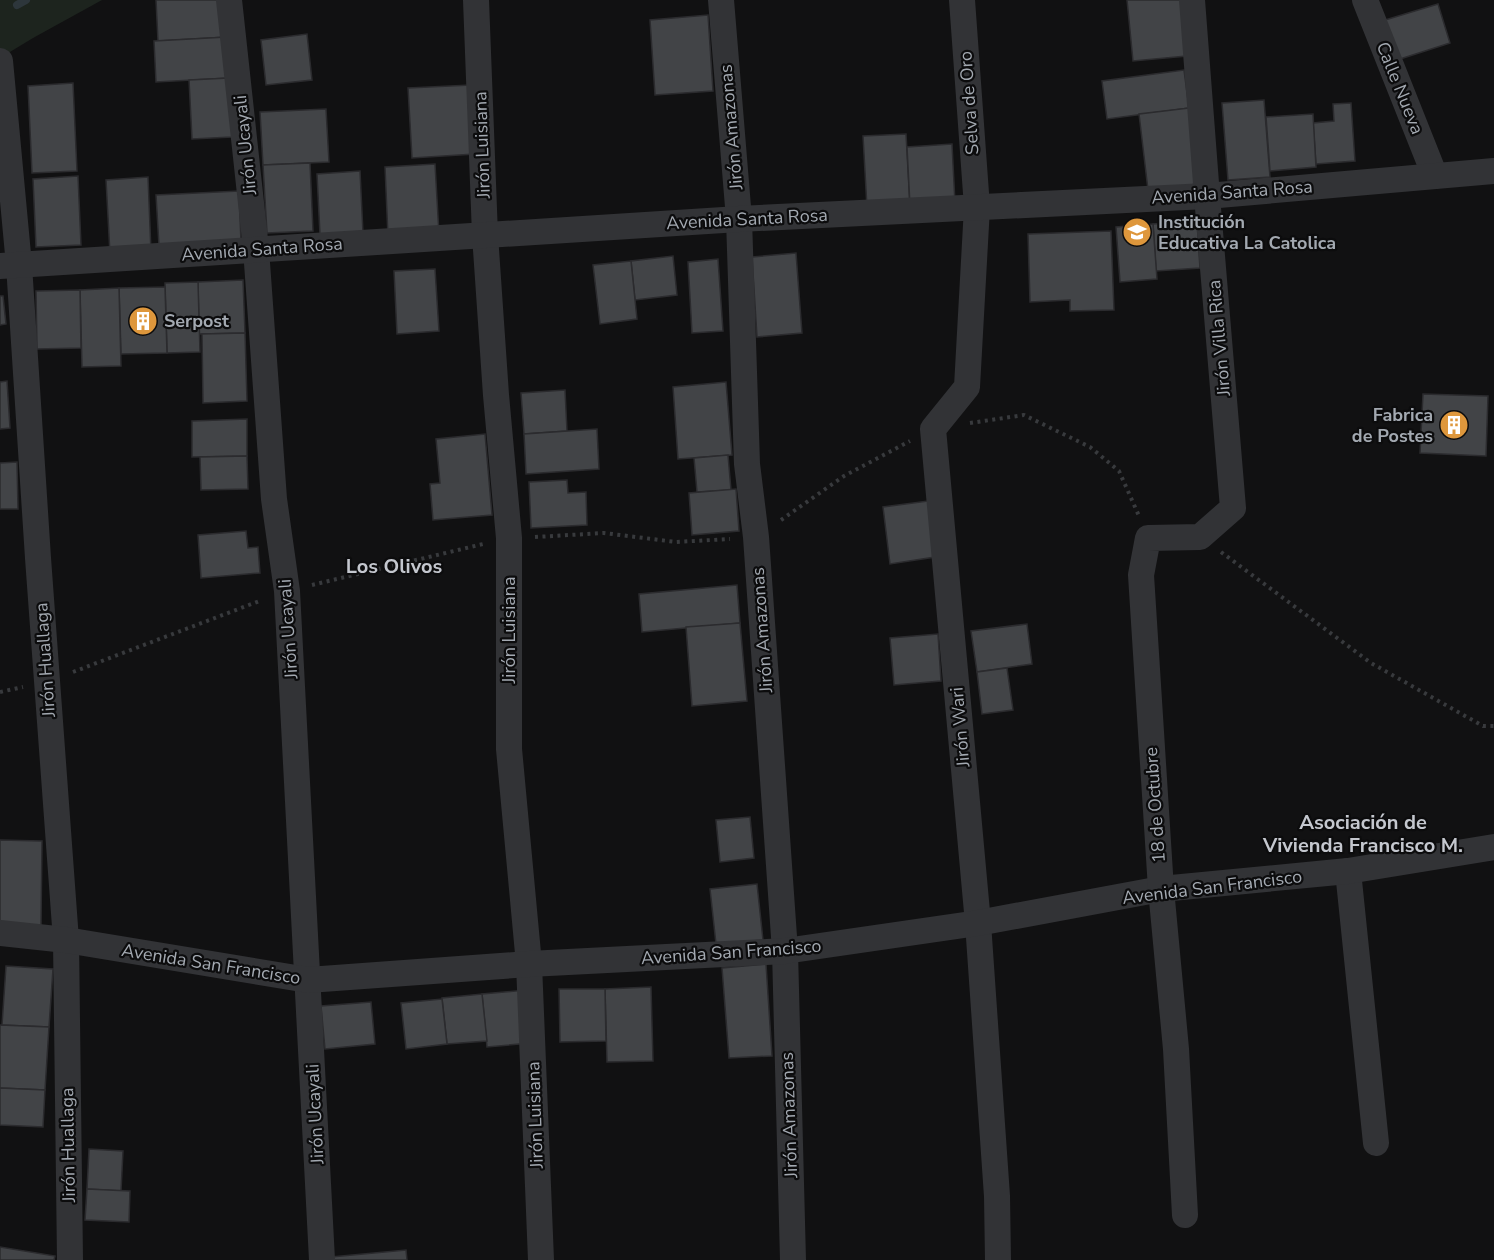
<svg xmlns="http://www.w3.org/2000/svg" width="1494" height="1260" font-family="'Nunito Sans',sans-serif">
  <rect width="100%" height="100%" fill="#111112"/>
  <!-- green -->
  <polygon fill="#1d241e" points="0,0 102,0 33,38 0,58"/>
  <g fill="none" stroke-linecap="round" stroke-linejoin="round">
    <!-- stream -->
    <polyline stroke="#2d363b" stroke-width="8" points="17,5 26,0"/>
  </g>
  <!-- building -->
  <g fill="#424447" stroke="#2b2b2e" stroke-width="1.5">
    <polygon points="156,0 225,0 227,37 158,41"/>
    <polygon points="1127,0 1183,0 1187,56 1133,61"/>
    <polygon points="1438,4 1450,43 1397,60 1385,20"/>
    <polygon points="708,15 713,91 655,95 650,20"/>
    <polygon points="307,34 312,80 266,85 261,40"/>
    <polygon points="227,37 229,78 156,82 154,41"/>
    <polygon points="1184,70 1189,108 1107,119 1102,81"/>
    <polygon points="229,78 232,137 192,139 189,80"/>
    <polygon points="73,83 77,171 32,173 28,86"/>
    <polygon points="471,85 475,154 412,158 408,88"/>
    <polygon points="1264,100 1270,177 1228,180 1222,103"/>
    <polygon points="1351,103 1355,161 1316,164 1313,123 1334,121 1333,104"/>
    <polygon points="1189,108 1198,184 1148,190 1139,114"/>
    <polygon points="326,109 329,162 263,165 260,112"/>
    <polygon points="1313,114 1316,167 1270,171 1266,117"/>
    <polygon points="906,134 910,206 867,208 863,136"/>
    <polygon points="952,144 955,203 910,206 907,147"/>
    <polygon points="310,163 313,231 267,233 263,165"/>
    <polygon points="435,164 439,234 388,237 385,167"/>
    <polygon points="360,171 363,233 320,235 317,174"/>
    <polygon points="78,176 81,245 36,247 33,179"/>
    <polygon points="148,177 151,252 110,254 106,180"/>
    <polygon points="239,191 241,242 159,246 156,195"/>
    <polygon points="1197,221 1200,268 1156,271 1153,224"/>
    <polygon points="1153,224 1157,279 1120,282 1116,227"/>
    <polygon points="1111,231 1114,310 1070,311 1070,300 1030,302 1028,234"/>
    <polygon points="796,253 802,333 757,337 752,257"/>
    <polygon points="673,256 677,295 635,300 631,261"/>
    <polygon points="718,259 723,331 692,333 688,262"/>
    <polygon points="631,261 637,319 600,324 593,265"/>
    <polygon points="435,269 439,331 397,334 394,271"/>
    <polygon points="243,280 245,333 199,334 198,282"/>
    <polygon points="198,282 200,352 167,353 165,283"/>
    <polygon points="165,287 167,353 121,354 119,288"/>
    <polygon points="119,288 121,366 82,367 80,290"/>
    <polygon points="80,290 81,348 37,349 36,291"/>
    <polygon points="0,296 3,296 6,324 0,325"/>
    <polygon points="245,333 247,401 203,403 202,334"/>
    <polygon points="7,381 10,428 0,429 0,382"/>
    <polygon points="726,382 732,455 678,459 673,387"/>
    <polygon points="565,390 567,431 524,434 521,393"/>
    <polygon points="1423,394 1488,396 1486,456 1420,453"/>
    <polygon points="247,419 247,456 192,457 192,421"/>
    <polygon points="597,429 599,469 526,474 524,434"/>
    <polygon points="485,434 492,515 433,520 430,484 440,483 436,439"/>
    <polygon points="728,455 731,490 697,492 694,458"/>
    <polygon points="247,456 248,489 201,490 200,457"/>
    <polygon points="17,462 18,509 0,509 0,463"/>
    <polygon points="567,480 568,493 586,492 587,525 531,528 529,482"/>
    <polygon points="736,489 739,531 692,535 689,493"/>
    <polygon points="928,501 935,557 890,564 883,507"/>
    <polygon points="246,531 248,548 258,547 260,573 201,578 198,535"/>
    <polygon points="737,585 740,623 642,632 639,594"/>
    <polygon points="740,623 747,701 692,706 686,627"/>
    <polygon points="1027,624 1032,664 977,672 971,631"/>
    <polygon points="938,634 941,681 894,685 890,638"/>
    <polygon points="1007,668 1013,710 982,714 977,672"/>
    <polygon points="750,817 754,858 720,862 716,820"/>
    <polygon points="0,840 42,841 41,926 0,925"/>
    <polygon points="757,884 763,940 716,944 710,889"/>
    <polygon points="766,964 772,1056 729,1058 722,968"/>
    <polygon points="6,966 53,969 49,1027 2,1025"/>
    <polygon points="651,987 653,1061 607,1062 605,989"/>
    <polygon points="559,989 605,989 606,1041 560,1042"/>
    <polygon points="526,990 531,1043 487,1047 482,994"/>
    <polygon points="482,994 487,1041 447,1044 442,998"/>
    <polygon points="442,999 447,1044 406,1049 401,1003"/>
    <polygon points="371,1002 375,1044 325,1049 321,1006"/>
    <polygon points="0,1025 49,1027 45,1090 0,1088"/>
    <polygon points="0,1088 45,1090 43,1127 0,1125"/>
    <polygon points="89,1149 123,1151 121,1191 87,1189"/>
    <polygon points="87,1189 130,1191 129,1222 85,1220"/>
    <polygon points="0,1247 55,1256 54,1260 0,1260"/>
    <polygon points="406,1250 407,1260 331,1260 331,1257"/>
  </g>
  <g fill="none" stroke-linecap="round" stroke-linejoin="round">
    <!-- path -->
    <g stroke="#383a3d" stroke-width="4" stroke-dasharray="3 4.5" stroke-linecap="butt">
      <polyline points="970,423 1024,415 1090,447 1119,471 1139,516"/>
      <polyline points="781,520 844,476 910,441"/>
      <polyline points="535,537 604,533 676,542 730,539"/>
      <polyline points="1221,552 1371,663 1483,726 1494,726"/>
      <polyline points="312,585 483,544"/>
      <polyline points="73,672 262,600"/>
      <polyline points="0,692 23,687"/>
    </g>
    <!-- street -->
    <g stroke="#323336" stroke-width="26">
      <polyline points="229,0 256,249 274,499 287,591 322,1260"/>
      <polyline points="476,0 485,235 496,395 509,538 509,749 529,964 541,1260"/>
      <polyline points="721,0 739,219 747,464 756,537 785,951 793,1260"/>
      <polyline points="962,0 977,207 967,387 933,429 978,923 997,1196 998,1260"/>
      <polyline points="1365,0 1435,176"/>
      <polyline points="0,61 19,265 38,558 66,940 70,1260"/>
      <polyline points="0,266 739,219 1207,196 1494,171"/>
      <polyline points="1348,871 1376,1143"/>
      <polyline points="0,933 66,940 308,980 529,964 785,951 978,923 1161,889 1348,871 1494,847"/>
      <polyline points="1185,1215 1176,1049 1161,889 1141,575 1148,538 1200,537 1233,508 1207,196 1192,0"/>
    </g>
  </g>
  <!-- icons -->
  <defs>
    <g id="school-disc" transform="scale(1.5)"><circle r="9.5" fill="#de973c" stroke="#0c0c0d"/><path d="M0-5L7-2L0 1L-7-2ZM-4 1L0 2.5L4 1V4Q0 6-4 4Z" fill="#fff"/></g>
    <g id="building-disc" transform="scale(1.5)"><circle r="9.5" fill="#de973c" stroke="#0c0c0d"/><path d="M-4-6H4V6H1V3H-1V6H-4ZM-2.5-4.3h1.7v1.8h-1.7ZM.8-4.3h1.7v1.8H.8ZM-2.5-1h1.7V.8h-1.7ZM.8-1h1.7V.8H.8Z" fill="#fff"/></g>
  </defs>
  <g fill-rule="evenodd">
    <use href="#school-disc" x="1137" y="232"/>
    <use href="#building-disc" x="143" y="321"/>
    <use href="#building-disc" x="1454" y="425"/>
  </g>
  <g text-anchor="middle" stroke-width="4.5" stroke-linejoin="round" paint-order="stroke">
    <!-- street labels -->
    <g font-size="18" fill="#a3a9b1" stroke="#0c0c0d">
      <text transform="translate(1400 88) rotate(68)" y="6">Calle Nueva</text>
      <text transform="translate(969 103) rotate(-94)" y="6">Selva de Oro</text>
      <text transform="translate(731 127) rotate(-95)" y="6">Jirón Amazonas</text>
      <text transform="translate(245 145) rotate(-96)" y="6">Jirón Ucayali</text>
      <text transform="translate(482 145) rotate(-92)" y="6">Jirón Luisiana</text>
      <text transform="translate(1232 192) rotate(-4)" y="6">Avenida Santa Rosa</text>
      <text transform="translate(747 219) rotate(-3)" y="6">Avenida Santa Rosa</text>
      <text transform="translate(262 249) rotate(-4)" y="6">Avenida Santa Rosa</text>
      <text transform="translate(1219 338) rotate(-95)" y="6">Jirón Villa Rica</text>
      <text transform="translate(288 629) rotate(-94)" y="6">Jirón Ucayali</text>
      <text transform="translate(509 630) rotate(-90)" y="6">Jirón Luisiana</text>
      <text transform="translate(762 630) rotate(-94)" y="6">Jirón Amazonas</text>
      <text transform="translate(45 660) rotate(-94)" y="6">Jirón Huallaga</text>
      <text transform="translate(960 727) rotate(-95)" y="6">Jirón Wari</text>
      <text transform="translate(1155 805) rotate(-94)" y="6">18 de Octubre</text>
      <text transform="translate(1212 887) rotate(-7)" y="6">Avenida San Francisco</text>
      <text transform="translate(731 952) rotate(-4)" y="6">Avenida San Francisco</text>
      <text transform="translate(211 964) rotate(9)" y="6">Avenida San Francisco</text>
      <text transform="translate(315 1114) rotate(-93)" y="6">Jirón Ucayali</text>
      <text transform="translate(535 1115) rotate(-92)" y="6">Jirón Luisiana</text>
      <text transform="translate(789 1115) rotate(-92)" y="6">Jirón Amazonas</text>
      <text transform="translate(68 1145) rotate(-91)" y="6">Jirón Huallaga</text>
    </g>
    <!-- poi labels -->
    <g font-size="18" font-weight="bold" fill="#a3a9b1" stroke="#0c0c0d" text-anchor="start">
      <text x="1158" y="228">Institución<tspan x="1158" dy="21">Educativa La Catolica</tspan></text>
      <text x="164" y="327">Serpost</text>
      <text x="1433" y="421" text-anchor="end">Fabrica<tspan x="1433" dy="21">de Postes</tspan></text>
    </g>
    <!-- neighbourhood labels -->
    <g font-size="20" font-weight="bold" fill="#c4c7ce" stroke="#0c0c0d">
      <text x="394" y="573">Los Olivos</text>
      <text x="1363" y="829">Asociación de<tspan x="1363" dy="23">Vivienda Francisco M.</tspan></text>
    </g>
  </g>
</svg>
